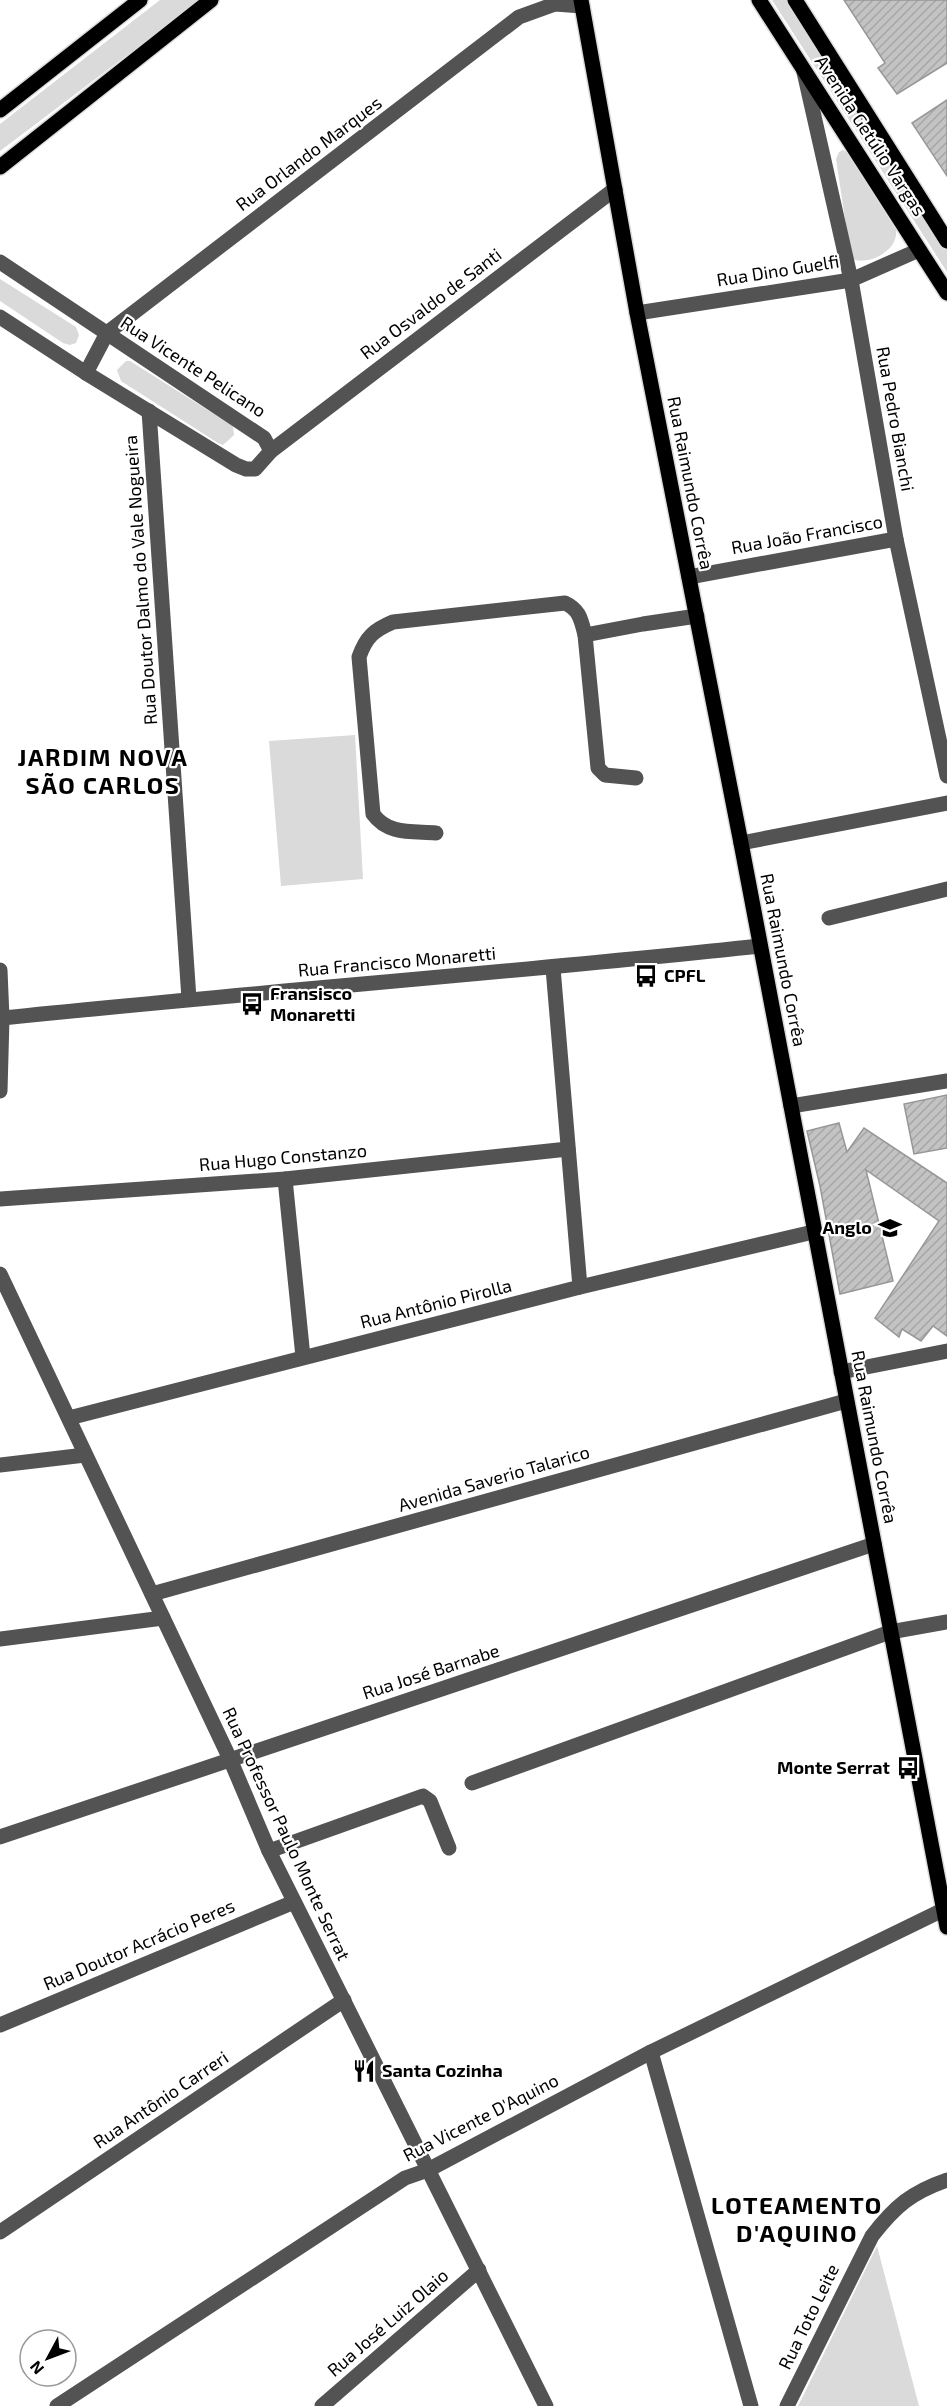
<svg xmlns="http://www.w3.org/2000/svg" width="947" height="2406" font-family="'Exo 2',sans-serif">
  <defs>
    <pattern id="building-hatch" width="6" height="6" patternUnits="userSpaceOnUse" patternTransform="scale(1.5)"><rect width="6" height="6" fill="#c3c3c3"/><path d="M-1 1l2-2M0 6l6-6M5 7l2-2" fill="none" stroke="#a6a6a6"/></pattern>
  </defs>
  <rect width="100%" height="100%" fill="#fff"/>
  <!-- green -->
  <g fill="#dadada">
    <polygon points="160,0 200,0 0,151 0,124"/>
    <polygon points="772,0 788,0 947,249 947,272"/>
    <path d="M843 150 847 153 896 230C899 250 869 266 852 259L850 252 836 159 839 152Z"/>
    <polygon points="0,279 76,327 79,335 76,343 70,345 63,343 0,301"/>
    <polygon points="126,361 130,361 233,426 234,435 223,445 218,443 121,381 117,370"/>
    <polygon points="355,735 363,879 281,886 269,741"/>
    <polygon points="877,2246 919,2406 798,2406"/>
  </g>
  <!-- building -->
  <g fill="url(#building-hatch)" stroke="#979797" stroke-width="1.5">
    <polygon points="844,0 947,0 947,63 897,94 878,68 885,63"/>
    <polygon points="947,100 947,176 912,123"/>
    <polygon points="947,1095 947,1148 914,1154 904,1104"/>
    <polygon points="839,1123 847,1152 864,1128 947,1183 947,1336 933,1326 921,1341 902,1329 899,1337 875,1318 939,1221 866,1170 893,1281 840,1294 820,1186 807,1131"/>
  </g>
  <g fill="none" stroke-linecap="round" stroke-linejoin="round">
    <!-- major casing -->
    <g stroke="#dbdbdb" stroke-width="18">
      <g id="major">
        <polyline points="581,0 637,313 741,843 947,1927"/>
        <polyline points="759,0 947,293"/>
        <polyline points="795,0 947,241"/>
        <polyline points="0,110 140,0"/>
        <polyline points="0,167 211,0"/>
      </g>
    </g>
    <!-- minor -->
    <g stroke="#535353" stroke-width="15">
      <polyline points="804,72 851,280 896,539 947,776"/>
      <polyline points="0,262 264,438 271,451"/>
      <polyline points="637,313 851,280 919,250"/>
      <polyline points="0,317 86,373 236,465 246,469 255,469 271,451 615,189"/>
      <polyline points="86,373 107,333 519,17 555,4 582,6"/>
      <polyline points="149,411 189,999"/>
      <polyline points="689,577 896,539"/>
      <polyline points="585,635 643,624 697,616"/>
      <path d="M436 833C412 831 388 835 373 814L359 657C366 637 374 630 393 622L565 603C580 610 581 620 585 635L598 768 605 775 636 778"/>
      <polyline points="741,843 947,803"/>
      <polyline points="829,918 947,889"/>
      <polyline points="553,968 580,1287"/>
      <polyline points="0,970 2,1018 0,1091"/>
      <path d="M2 1018C255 992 508 973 760 946"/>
      <polyline points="791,1106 947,1081"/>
      <polyline points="285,1179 303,1357"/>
      <polyline points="0,1199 285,1179 568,1149"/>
      <polyline points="0,1274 230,1759 269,1851 546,2406"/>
      <polyline points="841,1372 947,1351"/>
      <polyline points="69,1418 580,1287 813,1232"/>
      <polyline points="0,1465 85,1455"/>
      <polyline points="152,1594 846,1401"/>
      <polyline points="0,1639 163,1618"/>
      <polyline points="472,1783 890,1632 947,1622"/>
      <polyline points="0,1837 874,1544"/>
      <polyline points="269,1851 423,1796 430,1801 449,1848"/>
      <polyline points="0,2025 294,1902"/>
      <polyline points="651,2052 751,2406"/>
      <polyline points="0,2232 344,2000"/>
      <polyline points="57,2406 405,2178 428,2170 651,2052 947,1908"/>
      <polyline points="322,2406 479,2270"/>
      <path d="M787 2406 872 2236C895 2206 912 2192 947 2180"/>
    </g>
    <!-- major -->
    <use href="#major" stroke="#000" stroke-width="15"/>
  </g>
  <!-- icons -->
  <defs>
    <g id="bus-bare" transform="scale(1.8)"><path d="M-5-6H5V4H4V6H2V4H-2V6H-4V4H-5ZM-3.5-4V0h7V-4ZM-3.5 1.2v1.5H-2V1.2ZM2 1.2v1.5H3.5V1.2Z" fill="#000" stroke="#fff" stroke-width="2.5" paint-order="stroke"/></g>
    <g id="school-bare" transform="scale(1.8)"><path d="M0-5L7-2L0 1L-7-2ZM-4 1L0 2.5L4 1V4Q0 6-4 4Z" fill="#000" stroke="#fff" stroke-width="2.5" paint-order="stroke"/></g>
    <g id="restaurant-bare" transform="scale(1.8)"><path d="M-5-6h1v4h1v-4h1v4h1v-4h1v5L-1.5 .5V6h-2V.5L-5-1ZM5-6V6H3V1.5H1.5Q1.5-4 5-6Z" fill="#000" stroke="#fff" stroke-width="2.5" paint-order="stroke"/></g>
  </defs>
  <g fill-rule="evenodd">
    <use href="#bus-bare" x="646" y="976"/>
    <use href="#bus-bare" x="252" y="1004"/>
    <use href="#school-bare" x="890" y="1228"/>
    <use href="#bus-bare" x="908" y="1768"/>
    <use href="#restaurant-bare" x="364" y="2071"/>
  </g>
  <g text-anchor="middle" stroke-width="4.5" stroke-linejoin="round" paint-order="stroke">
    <!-- street labels -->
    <g font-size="18" fill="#000" stroke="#fff">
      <text transform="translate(870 136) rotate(57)" y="6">Avenida Getúlio Vargas</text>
      <text transform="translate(309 154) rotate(-37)" y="6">Rua Orlando Marques</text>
      <text transform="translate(778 271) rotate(-9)" y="6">Rua Dino Guelfi</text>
      <text transform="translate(431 304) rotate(-37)" y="6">Rua Osvaldo de Santi</text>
      <text transform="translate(193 367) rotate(33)" y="6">Rua Vicente Pelicano</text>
      <text transform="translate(895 419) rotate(80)" y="6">Rua Pedro Bianchi</text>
      <text transform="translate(690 483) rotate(79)" y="6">Rua Raimundo Corrêa</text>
      <text transform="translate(807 535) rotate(-10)" y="6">Rua João Francisco</text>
      <text transform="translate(141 580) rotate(-94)" y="6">Rua Doutor Dalmo do Vale Nogueira</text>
      <text transform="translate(783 960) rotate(79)" y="6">Rua Raimundo Corrêa</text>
      <text transform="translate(397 962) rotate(-5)" y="6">Rua Francisco Monaretti</text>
      <text transform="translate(283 1158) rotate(-5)" y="6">Rua Hugo Constanzo</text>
      <text transform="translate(436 1304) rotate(-14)" y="6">Rua Antônio Pirolla</text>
      <text transform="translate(874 1437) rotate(79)" y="6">Rua Raimundo Corrêa</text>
      <text transform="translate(494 1479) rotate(-16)" y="6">Avenida Saverio Talarico</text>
      <text transform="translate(431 1672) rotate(-18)" y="6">Rua José Barnabe</text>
      <text transform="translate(286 1834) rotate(65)" y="6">Rua Professor Paulo Monte Serrat</text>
      <text transform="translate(139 1945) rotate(-23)" y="6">Rua Doutor Acrácio Peres</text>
      <text transform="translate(161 2100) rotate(-34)" y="6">Rua Antônio Carreri</text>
      <text transform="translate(481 2118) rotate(-27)" y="6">Rua Vicente D'Aquino</text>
      <text transform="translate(809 2317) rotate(-64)" y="6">Rua Toto Leite</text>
      <text transform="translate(388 2323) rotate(-41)" y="6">Rua José Luiz Olaio</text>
    </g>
    <!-- poi labels -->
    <g font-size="18" font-weight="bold" fill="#000" stroke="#fff" text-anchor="start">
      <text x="664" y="982">CPFL</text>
      <text x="270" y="1000">Fransisco<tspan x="270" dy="21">Monaretti</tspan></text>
      <text x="872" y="1234" text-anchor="end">Anglo</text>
      <text x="890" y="1774" text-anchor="end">Monte Serrat</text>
      <text x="382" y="2077">Santa Cozinha</text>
    </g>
    <!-- district labels -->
    <g font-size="24" font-weight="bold" letter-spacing="1.5" fill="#000" stroke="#fff">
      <text x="103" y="766">JARDIM NOVA<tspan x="103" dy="28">SÃO CARLOS</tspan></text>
      <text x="797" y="2214">LOTEAMENTO<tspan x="797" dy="28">D'AQUINO</tspan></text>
    </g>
  </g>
  <!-- north arrow -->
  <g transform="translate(48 2358) rotate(229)"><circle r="28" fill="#ffffff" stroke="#999999" stroke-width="1.5"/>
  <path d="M0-4.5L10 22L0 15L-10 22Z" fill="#000000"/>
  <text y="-9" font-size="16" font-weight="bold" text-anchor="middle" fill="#000000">N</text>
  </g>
</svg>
